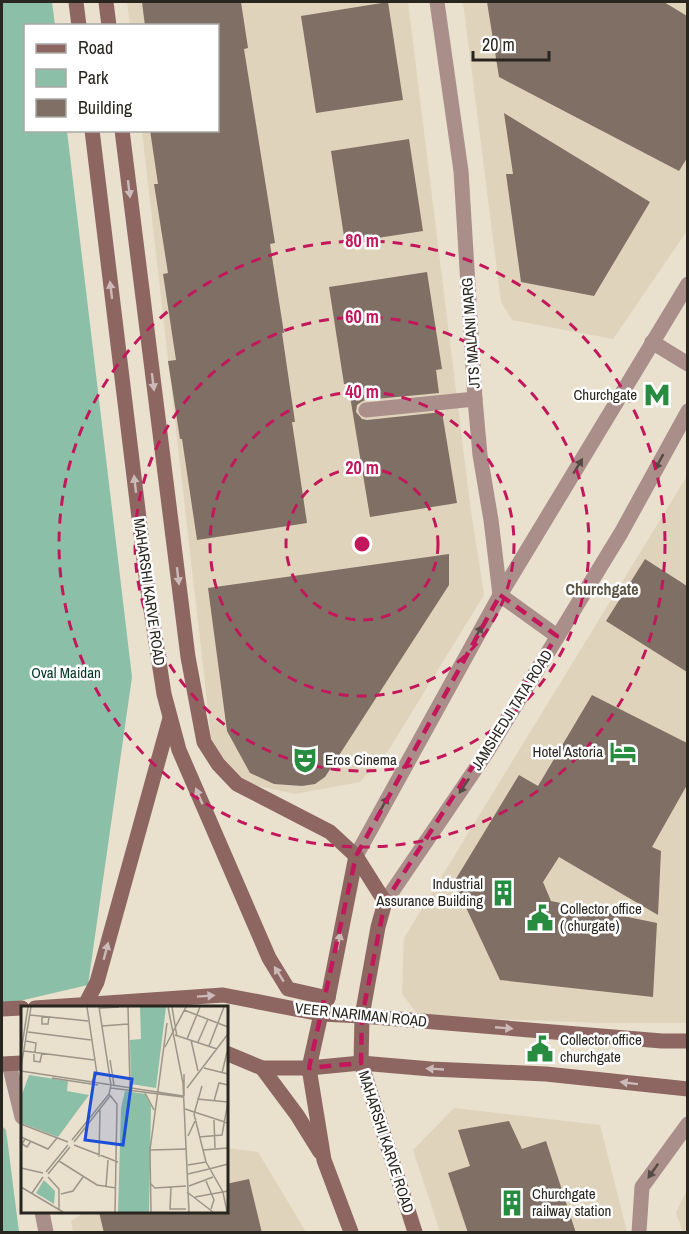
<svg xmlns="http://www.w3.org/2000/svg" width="689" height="1234" font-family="'Archivo Narrow',sans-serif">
  <rect width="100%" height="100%" fill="#e9e0ce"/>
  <!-- built -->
  <g fill="#e0d3bb">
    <polygon points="127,2 408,2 470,504 484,595 388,751 360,782 295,794 245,783 212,745 142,131 218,130 218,26 130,25"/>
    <polygon points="463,2 687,2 687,231 613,339 512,320 501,302"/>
    <polygon points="687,476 687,1023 604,1023 444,1017 416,1012 402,994 404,938"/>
    <polygon points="454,1108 600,1125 627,1232 440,1232 413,1150"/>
    <polygon points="227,1148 258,1152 306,1232 73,1232 71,1221 85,1212 226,1212"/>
    <polygon points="687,1189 687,1232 683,1232 676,1213"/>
  </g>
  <!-- green -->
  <g fill="#8bbfa7">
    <polygon points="2,2 52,2 55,25 26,26 26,130 67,131 132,677 88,985 2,1005"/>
    <polygon points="2,1126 6,1130 19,1232 2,1232"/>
  </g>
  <!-- building -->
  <g fill="#7f6f65">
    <polygon points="142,2 241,2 248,48 244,49 275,243 270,244 284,333 282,333 295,422 292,422 307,523 197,540 182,439 180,439 168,361 176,360 163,274 168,273 154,184 158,184 150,130 218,130 218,26 145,26"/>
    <polygon points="388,2 403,100 316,113 301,16"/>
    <polygon points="487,2 664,2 687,16 687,158 679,171 499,77"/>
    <polygon points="504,113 650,202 594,296 521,282 506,174 513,174"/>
    <polygon points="409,139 423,231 345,243 331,151"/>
    <polygon points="427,272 442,369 436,370 439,393 365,400 361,402 357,405 356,412 362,419 367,420 442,412 457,503 370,517 348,384 344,384 329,287"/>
    <polygon points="449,554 449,585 325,777 315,784 302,786 274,784 250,773 227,731 208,588"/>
    <polygon points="645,559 687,586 687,672 606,621"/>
    <polygon points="592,695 687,743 687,785 652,847 661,851 658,915 559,857 543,882 551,901 657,923 653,997 500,980 454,882 519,775 538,786"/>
    <polygon points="509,1121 522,1149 546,1141 576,1233 468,1233 448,1173 470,1166 458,1130"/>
    <polygon points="249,1179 262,1233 104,1233 99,1212 226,1212 226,1184"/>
  </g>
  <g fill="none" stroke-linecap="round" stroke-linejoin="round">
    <!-- minor -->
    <g stroke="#aa8e8a" stroke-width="15">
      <polyline points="437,2 461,171 475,399 480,455 491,520 500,595 557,636"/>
      <polyline points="366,410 475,399"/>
      <polyline points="639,1232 642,1187 688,1124"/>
    </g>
    <!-- tertiary -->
    <g stroke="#aa8e8a" stroke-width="15">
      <polyline points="652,342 688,364"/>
      <polyline points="356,856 500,595 688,284"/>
      <polyline points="385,902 487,752 621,533 688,411"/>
      <polyline points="9,1064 22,1117"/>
      <polyline points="42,1212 46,1232"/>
    </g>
    <!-- secondary -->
    <g stroke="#8d6661" stroke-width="15">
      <polyline points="76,2 79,26"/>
      <polyline points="106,2 109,26"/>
      <polyline points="92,130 147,584 164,694 179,750 269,958 288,989 328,998"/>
      <polyline points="122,130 188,657 204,742 218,764 237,784 330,832 356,856 385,902 378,927 362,1016 361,1063 415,1232"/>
      <polyline points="85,1005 97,982 170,718"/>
      <polyline points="35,1008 223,995 321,1014 362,1016 662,1041 688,1041"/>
      <polyline points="2,1009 22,1008"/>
      <polyline points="226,1053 262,1068 309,1068 361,1063 431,1069 546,1074 688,1089"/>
      <polyline points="2,1064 22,1063"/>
      <polyline points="262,1068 297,1115 320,1152"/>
      <polyline points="351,1232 324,1160 309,1068 321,1014 328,998 356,856"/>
    </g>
  </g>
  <!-- one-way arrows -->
  <defs><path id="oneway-solid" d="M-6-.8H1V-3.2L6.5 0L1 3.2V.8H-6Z" transform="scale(1.5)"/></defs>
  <g fill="#ccbab8">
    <use href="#oneway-solid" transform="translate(129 189) rotate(83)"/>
    <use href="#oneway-solid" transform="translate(111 290) rotate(-97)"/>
    <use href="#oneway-solid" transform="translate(153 382) rotate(83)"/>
    <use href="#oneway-solid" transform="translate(135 484) rotate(-97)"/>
    <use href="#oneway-solid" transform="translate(178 576) rotate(83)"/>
    <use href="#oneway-solid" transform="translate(199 796) rotate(-113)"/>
    <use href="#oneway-solid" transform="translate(339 941) rotate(-79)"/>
    <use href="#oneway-solid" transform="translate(106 951) rotate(-75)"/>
    <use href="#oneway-solid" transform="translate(279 974) rotate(-122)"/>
    <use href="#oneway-solid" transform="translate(206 996) rotate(-4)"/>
    <use href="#oneway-solid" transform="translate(504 1028) rotate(5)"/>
    <use href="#oneway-solid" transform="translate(435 1069) rotate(-177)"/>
    <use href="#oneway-solid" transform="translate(629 1083) rotate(-173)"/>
  </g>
  <g fill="#564a44">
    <use href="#oneway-solid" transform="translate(659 462) rotate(119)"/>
    <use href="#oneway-solid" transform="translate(578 466) rotate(-59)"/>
    <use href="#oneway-solid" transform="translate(478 633) rotate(-61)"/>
    <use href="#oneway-solid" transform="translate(464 786) rotate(124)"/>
    <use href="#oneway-solid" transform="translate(384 804) rotate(-61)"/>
    <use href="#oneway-solid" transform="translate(653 1171) rotate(125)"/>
  </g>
  <!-- marked area -->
  <path fill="none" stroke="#c2185b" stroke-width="4.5" stroke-dasharray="12 8" stroke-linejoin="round" d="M500 595 557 636 385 902 362 1016 361 1063 309 1068 356 856Z"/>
  <!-- distance rings -->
  <g fill="none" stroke="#c2185b" stroke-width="3" stroke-dasharray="10 8">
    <circle cx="362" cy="544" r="76"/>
    <circle cx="362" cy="544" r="152"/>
    <circle cx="362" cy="544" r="227"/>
    <circle cx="362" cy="544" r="303"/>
  </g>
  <!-- icons -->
  <defs>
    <g id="metro-bare" transform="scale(2.07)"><path d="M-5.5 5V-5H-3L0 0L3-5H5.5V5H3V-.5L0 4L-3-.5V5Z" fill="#278b40" stroke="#fff" stroke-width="2.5" paint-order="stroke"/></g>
    <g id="hotel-bare" transform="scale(2.07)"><path d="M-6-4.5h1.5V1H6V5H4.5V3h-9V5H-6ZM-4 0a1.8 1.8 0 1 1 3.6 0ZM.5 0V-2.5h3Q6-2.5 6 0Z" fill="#278b40" stroke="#fff" stroke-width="2.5" paint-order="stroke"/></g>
    <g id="theatre-bare" transform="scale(2.07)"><path d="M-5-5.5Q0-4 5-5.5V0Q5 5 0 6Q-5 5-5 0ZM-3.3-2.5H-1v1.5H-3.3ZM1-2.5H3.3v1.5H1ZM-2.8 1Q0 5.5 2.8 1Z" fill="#278b40" stroke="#fff" stroke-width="2.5" paint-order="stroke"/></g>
    <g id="building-bare" transform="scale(2.07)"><path d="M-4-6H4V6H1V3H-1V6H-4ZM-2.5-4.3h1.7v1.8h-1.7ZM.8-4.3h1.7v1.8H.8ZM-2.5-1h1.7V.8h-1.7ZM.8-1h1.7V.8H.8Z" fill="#278b40" stroke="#fff" stroke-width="2.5" paint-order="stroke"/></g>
    <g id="civic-bare" transform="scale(2.07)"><path d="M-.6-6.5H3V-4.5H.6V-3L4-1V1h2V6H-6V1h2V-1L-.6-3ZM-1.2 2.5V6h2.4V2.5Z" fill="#278b40" stroke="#fff" stroke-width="2.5" paint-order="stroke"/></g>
  </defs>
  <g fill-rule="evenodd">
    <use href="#metro-bare" x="657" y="395"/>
    <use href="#hotel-bare" x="623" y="752"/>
    <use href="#theatre-bare" x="305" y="760"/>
    <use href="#building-bare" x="503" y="893"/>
    <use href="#civic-bare" x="540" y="918"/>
    <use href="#civic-bare" x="540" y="1049"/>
    <use href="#building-bare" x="512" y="1203"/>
  </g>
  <g text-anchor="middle" stroke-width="5" stroke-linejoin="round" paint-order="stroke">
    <!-- street labels -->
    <g font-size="15" fill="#29251f" stroke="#fff">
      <text transform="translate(471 333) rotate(-94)" y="5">JTS MALANI MARG</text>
      <text transform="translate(149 592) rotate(82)" y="5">MAHARSHI KARVE ROAD</text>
      <text transform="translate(512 710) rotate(-58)" y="5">JAMSHEDJI TATA ROAD</text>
      <text transform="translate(361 1015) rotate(6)" y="5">VEER NARIMAN ROAD</text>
      <text transform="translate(386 1142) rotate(72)" y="5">MAHARSHI KARVE ROAD</text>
    </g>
    <!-- poi labels -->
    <g font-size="15" fill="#29251f" stroke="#fff" text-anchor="start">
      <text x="637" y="400" text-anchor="end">Churchgate</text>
      <text x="603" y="757" text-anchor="end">Hotel Astoria</text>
      <text x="325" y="765">Eros Cinema</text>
      <text x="483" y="889" text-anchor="end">Industrial<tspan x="483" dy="17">Assurance Building</tspan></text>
      <text x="560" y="914">Collector office<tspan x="560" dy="17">( churgate)</tspan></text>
      <text x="560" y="1045">Collector office<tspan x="560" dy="17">churchgate</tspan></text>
      <text x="532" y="1199">Churchgate<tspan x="532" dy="17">railway station</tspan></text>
    </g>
    <!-- park labels -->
    <g font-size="15" fill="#003624" stroke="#fff">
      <text x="66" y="678">Oval Maidan</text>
    </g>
    <!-- neighbourhood labels -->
    <g font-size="16" font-weight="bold" fill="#5b5344" stroke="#fff">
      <text x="602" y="595">Churchgate</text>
    </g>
  </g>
  <!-- overview -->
  <g transform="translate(21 1006)">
    <rect width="207" height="207" fill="#e9e0ce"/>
    <path d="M119 1H145L135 82 110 78 109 34 120 33ZM8 69 47 75 46 85 68 89 37 131 0 117V91ZM104 85 124 88 130 100 128 206H97L100 102ZM23 174 34 185 33 198 15 187Z" fill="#8bbfa7"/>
    <path fill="none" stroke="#9c9588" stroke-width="1.5" d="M66 1 76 68 71 75M78 1 90 79 88 88 96 98 94 206M107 1 109 82M147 1 162 77 168 206M151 1 156 31M79 2 98 1M163 4 207 21M9 9 67 15M21 10V18H27L28 11M81 20 107 18M7 26 70 34M154 29 196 43M166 33 179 1M170 34 177 65M5 35 15 37 14 46M177 36 187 13M188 40 203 1M144 41 165 1M3 45 73 54M0 46 7 1M13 48V55L19 56 21 47M89 54 93 79M0 61 10 1M183 62 207 68M0 65 162 90M201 67 206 46M163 68V90M31 72 77 79M181 80 173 108 185 156 202 186 206 206M90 82 162 91M166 82 207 28M124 87 133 104M176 93 207 96M193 95 198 77 207 79M164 103 207 117M193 114 194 142M0 118 47 136M167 130 175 113M0 131 27 143 36 132M178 131 201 129 207 96M4 133 1 138 6 141 10 135M51 134 88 88M53 136 89 90M53 139 97 156M129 144 166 143M182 144 207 142M78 151 79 104M38 155 76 179 95 182M167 159 185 156M0 162 22 167M188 163 207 158M25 166 47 139M27 168 49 141M167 168 188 163M27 171 38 183V204M185 175 193 194 190 203M129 177 134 182 165 180M168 180 192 171M0 181 42 206M85 181 87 154M150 181 149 203H165M166 186 192 206M11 187 22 171M40 188 52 185 62 171M174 191 207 185M130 206 129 144 146 17"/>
    <path fill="#1d4ed8" fill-opacity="0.15" stroke="#1d4ed8" stroke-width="3" d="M74 67 111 73 102 139 64 134Z"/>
    <rect width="207" height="207" fill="none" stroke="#29251f" stroke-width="3"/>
  </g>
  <circle cx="362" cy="544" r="9" fill="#c2185b" stroke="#fff" stroke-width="3"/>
  <g font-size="18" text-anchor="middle" font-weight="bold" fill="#c2185b" stroke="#fff" stroke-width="5" stroke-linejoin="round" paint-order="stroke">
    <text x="362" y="247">80 m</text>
    <text x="362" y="323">60 m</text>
    <text x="362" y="398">40 m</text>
    <text x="362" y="474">20 m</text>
  </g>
  <!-- border -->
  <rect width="689" height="1234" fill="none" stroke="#29251f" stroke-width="6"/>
  <!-- legend -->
  <rect x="24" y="24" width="195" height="108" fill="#ffffff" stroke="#a9a8a5" stroke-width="1.5"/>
  <rect x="36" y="44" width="30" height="9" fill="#8d6661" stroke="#a9a8a5" stroke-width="1.5"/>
  <text x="78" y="54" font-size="18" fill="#29251f">Road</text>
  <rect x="36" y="69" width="30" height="18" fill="#8bbfa7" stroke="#a9a8a5" stroke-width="1.5"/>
  <text x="78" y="84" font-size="18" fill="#29251f">Park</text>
  <rect x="36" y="99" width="30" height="18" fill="#7f6f65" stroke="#a9a8a5" stroke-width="1.5"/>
  <text x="78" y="114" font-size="18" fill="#29251f">Building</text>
  <!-- scale -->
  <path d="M473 51v9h76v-9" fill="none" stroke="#29251f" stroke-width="3"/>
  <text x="482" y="51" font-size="18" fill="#29251f" stroke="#ffffff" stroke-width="4.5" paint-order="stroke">20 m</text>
</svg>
